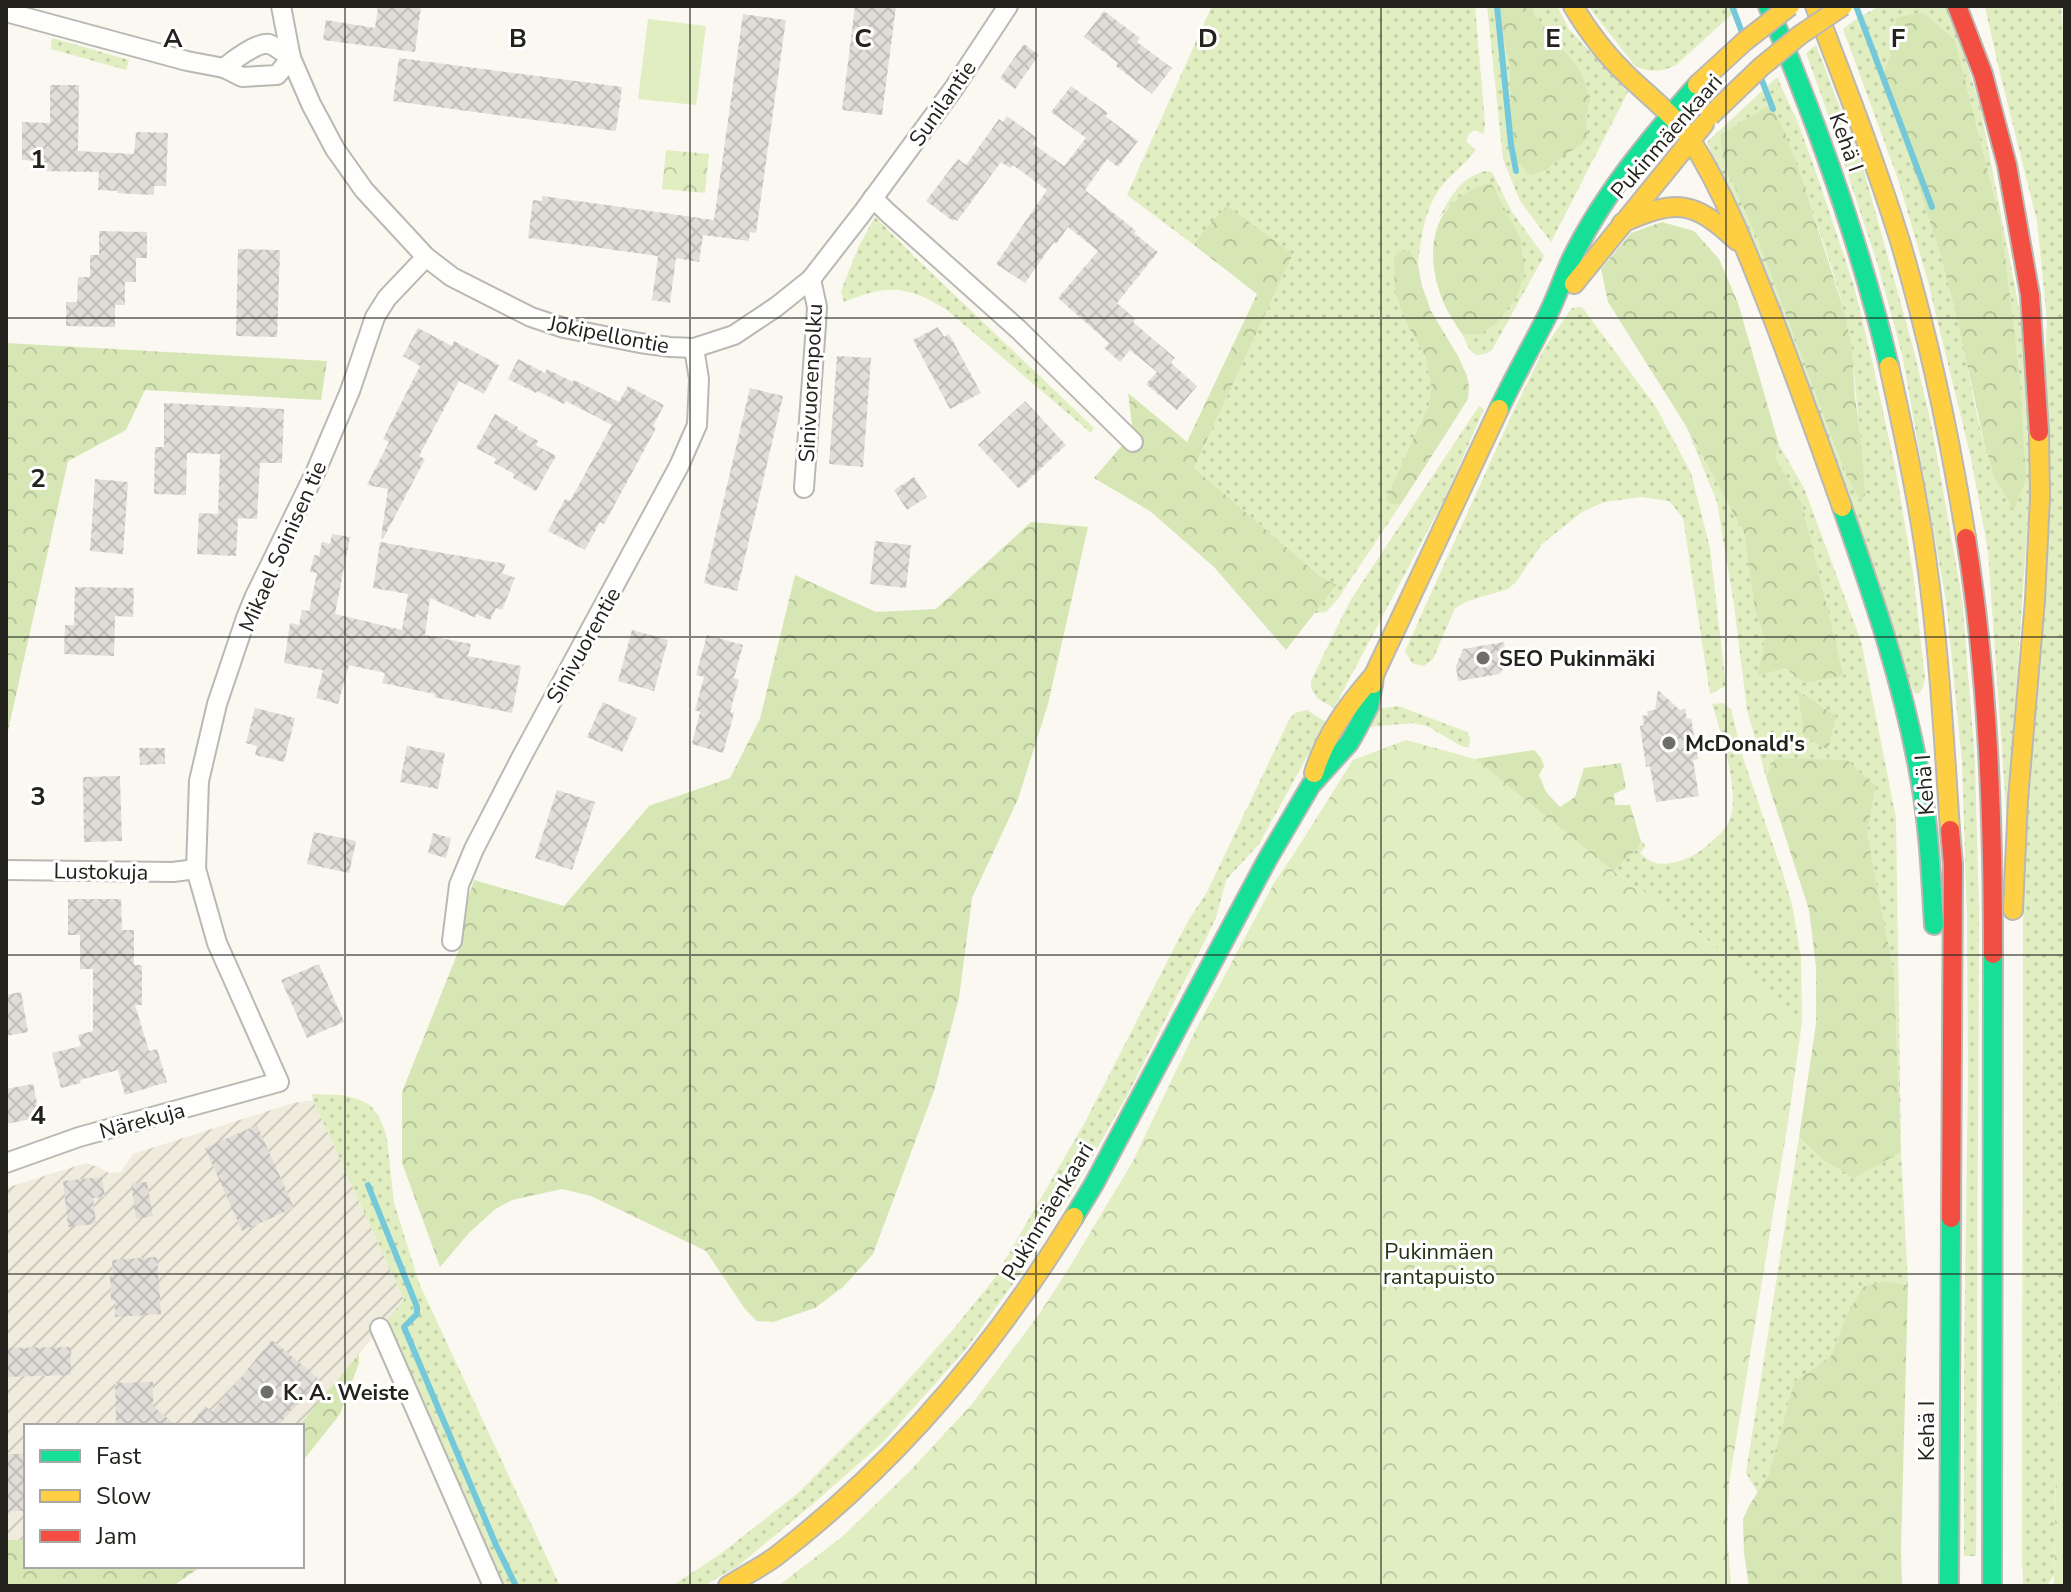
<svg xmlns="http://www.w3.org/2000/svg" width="2071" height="1592" font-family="'Nunito Sans',sans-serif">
  <defs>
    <pattern id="industrial-furrows" width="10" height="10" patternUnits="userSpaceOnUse" patternTransform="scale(2)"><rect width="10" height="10" fill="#efecdd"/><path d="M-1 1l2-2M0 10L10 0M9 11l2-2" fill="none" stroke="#cdcabd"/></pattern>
    <pattern id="grass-dots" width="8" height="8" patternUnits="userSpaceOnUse" patternTransform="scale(2)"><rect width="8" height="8" fill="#e0eec2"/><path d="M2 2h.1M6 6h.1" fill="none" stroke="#c0cca6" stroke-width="1.8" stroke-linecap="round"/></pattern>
    <pattern id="forest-crowns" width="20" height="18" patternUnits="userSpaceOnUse" patternTransform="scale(2)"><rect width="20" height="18" fill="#d6e6b5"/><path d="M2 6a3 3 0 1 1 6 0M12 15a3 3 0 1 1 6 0" fill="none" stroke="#b7c59b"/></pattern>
    <pattern id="park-crowns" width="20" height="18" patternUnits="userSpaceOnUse" patternTransform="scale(2)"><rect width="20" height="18" fill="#e0eec2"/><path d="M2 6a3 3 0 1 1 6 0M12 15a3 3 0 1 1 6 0" fill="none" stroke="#c0cca6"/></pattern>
    <pattern id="building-cross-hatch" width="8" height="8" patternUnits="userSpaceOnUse" patternTransform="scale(2)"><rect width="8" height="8" fill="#e1ded9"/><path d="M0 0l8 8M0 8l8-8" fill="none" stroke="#c1beba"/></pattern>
  </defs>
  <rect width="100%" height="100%" fill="#faf8f0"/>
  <!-- industrial -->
  <polygon fill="url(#industrial-furrows)" points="313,1100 404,1300 299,1426 26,1426 26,1540 6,1540 6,1188 86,1163 98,1167 109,1173 121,1172 133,1154 293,1103"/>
  <!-- grass -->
  <g fill="url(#grass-dots)" fill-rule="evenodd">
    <path d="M1212 6H1475L1485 124 1484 134 1475 130 1469 134 1466 141 1476 150C1467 162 1455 171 1445 182 1425 205 1421 236 1418 265L1410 250 1407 324 1425 356 1431 385 1429 405 1385 500 1392 504H1401L1337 600 1326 612 1314 613 1335 585 1320 576 1194 468 1293 254 1202 233 1194 245 1127 195Z"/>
    <polygon points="1487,6 1494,6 1509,59 1511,118 1515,137 1565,153 1588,139 1586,119 1590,97 1534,14 1532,6 1557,6 1569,29 1628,92 1551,242 1520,201 1503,159"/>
    <path d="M1588 6H1741L1676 65C1663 72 1649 73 1635 66Z"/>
    <path d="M1880 6H1949L1980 106 2022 323 2031 472 2007 823 1988 551 1971 458 1927 278 1898 179 1843 29 1856 19ZM1896 19 1955 40 2001 223 2019 369 2014 510C1975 452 1972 374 1955 307 1935 229 1908 152 1883 75L1891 54Z"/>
    <polygon points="1985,6 2061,6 2065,55 2065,928 2063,983 2065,983 2065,1407 2056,1470 2054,1575 2047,1586 2023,1586 2022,1555 2023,921 2047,320 2037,221 1997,61"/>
    <polygon points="52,38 129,60 126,70 51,49"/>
    <polygon points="1816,45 1864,171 1914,351 1932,428 1962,598 1975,761 1979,915 1976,1556 1964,1556 1964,1373 1968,1076 1967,917 1962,761 1946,601 1902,354 1877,262 1822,97 1806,53"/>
    <path d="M1777 77 1798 123 1817 175 1854 286 1873 365 1896 472 1913 572 1925 679 1922 689 1919 694 1914 693 1707 142ZM1727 132 1802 179C1816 224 1834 269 1845 315 1855 356 1855 398 1861 439L1720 135Z"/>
    <path d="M1485 171 1492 172 1512 212 1544 256 1492 350C1472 362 1470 350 1462 334H1481L1456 199 1439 218C1450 197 1460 178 1485 171Z"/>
    <path d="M875 217 919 261 1094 428 1091 433 947 310C907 285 888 284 844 302L841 291 859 246Z"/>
    <polygon points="1582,307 1656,407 1691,473 1710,548 1726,686 1710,694 1683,518 1669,501 1642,497 1604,502 1582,512 1542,544 1516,582 1508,589 1468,601 1455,608 1433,659 1424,666 1412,663 1405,651 1513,412 1545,347 1572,308"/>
    <polygon points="1479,406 1484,409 1445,498 1334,708 1318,699 1311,688 1311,682 1318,666 1350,601"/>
    <polygon points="1686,426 1744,533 1755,610 1765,639 1757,675 1785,668 1804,683 1844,676 1802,504 1775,457 1779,445 1804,488 1861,641 1896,818 1901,1152 1908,1285 1887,1281 1843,1323 1831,1356 1794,1382 1769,1474 1758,1493 1746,1473 1799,1137 1822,1159 1901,1152 1894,974 1867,832 1876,787 1775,758 1766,777 1747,710 1734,605 1717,502"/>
    <path d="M1723 703 1731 709 1744 761 1784 877 1793 909 1801 958 1802 1022 1679 915 1613 871 1636 850 1641 841 1646 846 1640 853C1652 865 1663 866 1679 861 1691 858 1701 851 1710 843 1718 836 1727 829 1730 819 1740 792 1721 732 1712 704Z"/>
    <path d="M1398 706 1467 732C1470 737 1472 742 1468 747H1463L1427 726 1413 723 1369 727 1376 709Z"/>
    <polygon points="1307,710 1326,722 1259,844 1226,880 1216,918 1129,1092 1076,1186 1025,1267 967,1348 882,1443 814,1503 738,1566 704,1586 672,1586 719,1555 797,1494 892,1398 951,1332 994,1279 1084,1124 1188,921 1207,892 1290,718 1295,713"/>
    <polygon points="312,1094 341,1095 358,1099 370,1105 378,1115 384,1128 387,1139 394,1203 419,1283 560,1586 502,1586 387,1320 404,1300 313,1100"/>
  </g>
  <!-- forest -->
  <g fill="url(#forest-crowns)">
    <polygon points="1494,6 1532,6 1534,14 1580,70 1590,97 1586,119 1588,139 1543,171 1529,174 1517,162 1511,118 1509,59"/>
    <polygon points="1922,12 1955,40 2001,223 2019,369 2026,479 2014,511 1994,476 1984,442 1955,309 1940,253 1883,75 1891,54 1896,18"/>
    <polygon points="1770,105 1784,130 1802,179 1845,314 1852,349 1855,398 1861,439 1865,495 1860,501 1845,472 1759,242 1726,168 1720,135"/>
    <path d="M1491 183 1520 238 1525 273 1517 296 1496 323 1481 334H1462C1454 322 1446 310 1441 296 1423 246 1434 197 1491 183Z"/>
    <polygon points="1227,206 1293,254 1194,468 1320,576 1336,585 1286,650 1214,567 1150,511 1094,478 1133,433 1128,393 1187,442 1257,294 1194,245 1202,233"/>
    <polygon points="1662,222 1694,231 1719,259 1738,303 1779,445 1775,457 1802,504 1844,676 1804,683 1785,668 1757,676 1765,639 1755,610 1744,533 1686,426 1608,302 1601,269 1631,233"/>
    <polygon points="1410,250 1418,265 1422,286 1431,311 1458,356 1467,376 1469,387 1468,399 1401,504 1392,504 1385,500 1429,405 1431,385 1425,356 1407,324 1395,292 1394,257 1399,252"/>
    <polygon points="6,343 327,361 321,400 145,390 126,430 68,461 8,731 6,731"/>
    <polygon points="1031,522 1088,527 1048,704 1018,799 972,898 959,998 934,1091 873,1254 843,1287 815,1308 773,1322 757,1321 745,1309 706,1251 591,1196 562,1189 512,1200 494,1210 469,1233 440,1267 402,1163 402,1092 460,947 464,911 474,880 564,906 649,806 730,778 760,719 795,575 876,612 936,609"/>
    <polygon points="1798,691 1836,716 1828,750 1804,736"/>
    <polygon points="1534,750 1541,758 1544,766 1539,775 1546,792 1560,807 1575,797 1584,768 1621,763 1626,788 1614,794 1615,805 1630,805 1641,841 1636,850 1613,871 1475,759"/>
    <polygon points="1775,758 1847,760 1876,787 1867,832 1894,974 1901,1152 1854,1178 1822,1159 1799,1137 1816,1024 1816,967 1809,910 1766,777"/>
    <polygon points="1887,1281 1908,1285 1901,1549 1902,1586 1749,1586 1744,1553 1743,1519 1749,1506 1769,1474 1794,1382 1831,1356 1843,1323 1863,1287"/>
    <polygon points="359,1354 359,1363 340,1414 302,1462 302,1426 299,1426"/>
    <polygon points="6,1540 26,1540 26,1566 202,1566 173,1586 6,1586"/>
  </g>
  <!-- park -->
  <g fill="url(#park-crowns)">
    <polygon points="666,150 709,154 705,193 662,189"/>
    <polygon points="1406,740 1475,759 1613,871 1679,915 1802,1022 1789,1116 1729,1483 1727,1535 1731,1586 778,1586 843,1536 908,1473 972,1404 1042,1310 1072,1263 1133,1161 1196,1029 1274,883 1297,849 1353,760"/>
    <polygon points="2065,1262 2065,1586 2054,1586 2056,1470"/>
  </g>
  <!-- garden -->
  <polygon fill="#e0eec2" points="648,19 706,26 696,105 638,99"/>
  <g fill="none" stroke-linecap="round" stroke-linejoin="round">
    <!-- stream -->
    <g stroke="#73c8da" stroke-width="6">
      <polyline points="1497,6 1511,144 1516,171"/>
      <polyline points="1732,6 1743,35"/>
      <polyline points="1856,6 1932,207"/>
      <polyline points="1761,78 1773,109"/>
      <polyline points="368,1185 417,1307 417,1314 404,1327 496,1545 516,1586"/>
    </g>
  </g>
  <!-- building -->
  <g fill="url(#building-cross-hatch)">
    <polygon points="378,6 421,6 415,52 323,40 326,20 375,28"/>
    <polygon points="855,6 896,6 882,115 842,110"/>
    <polygon points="1104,11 1140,38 1137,42 1172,68 1152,94 1116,66 1118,63 1084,37"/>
    <polygon points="743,14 786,20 756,233 750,232 749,241 703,235 699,262 676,258 670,303 652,300 658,256 528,238 533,200 542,201 542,196 714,220"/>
    <polygon points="1024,44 1039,55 1015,89 1000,78"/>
    <polygon points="399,58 622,87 616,131 393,101"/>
    <polygon points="50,85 79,85 78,151 134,154 136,132 168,133 166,186 154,186 154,195 117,193 118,191 98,190 99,172 40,171 41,161 22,160 22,122 50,123"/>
    <polygon points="1071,86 1108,113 1105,116 1138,141 1118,167 1107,159 1085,190 1136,231 1134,233 1158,252 1117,303 1135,319 1133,322 1175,358 1171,363 1197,386 1177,410 1146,384 1157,372 1130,350 1120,362 1104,348 1109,343 1058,298 1098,251 1068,227 1056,244 1054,242 1025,283 996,264 1047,190 1013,165 1010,168 1001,162 957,221 954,219 953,221 926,201 958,159 966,165 999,119 1003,122 1007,116 1037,138 1033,144 1064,166 1086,138 1051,112"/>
    <polygon points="99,231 147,232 147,258 136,258 136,282 125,282 125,305 115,305 115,327 66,326 66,302 77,302 78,277 90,277 90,255 99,255"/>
    <polygon points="238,249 280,250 277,337 236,336"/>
    <polygon points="938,327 944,337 949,334 981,393 950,409 913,340"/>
    <polygon points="418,328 452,346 454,341 499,365 484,394 459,381 419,456 425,459 383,539 381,538 388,489 367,485 389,442 383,439 420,366 403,356"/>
    <polygon points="837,356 871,358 863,467 829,464"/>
    <polygon points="518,359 545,373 547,369 573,382 574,380 619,402 628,386 664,405 653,426 656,428 633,471 604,524 600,522 585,550 548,531 565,499 570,501 612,425 566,401 564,404 537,391 536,393 508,379"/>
    <polygon points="750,388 783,396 737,591 704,583"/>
    <polygon points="1025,401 1066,445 1019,489 978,445"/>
    <polygon points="164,403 284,409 282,463 260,463 257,519 238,518 236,556 197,554 199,513 218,514 220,454 187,453 186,495 154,494 155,447 164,447"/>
    <polygon points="495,414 518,427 517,429 538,441 536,445 556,456 536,491 513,478 514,474 494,463 496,459 476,448"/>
    <polygon points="914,477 927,497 907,510 894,490"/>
    <polygon points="95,479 128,482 123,554 90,551"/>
    <polygon points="332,534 350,537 335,614 402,630 408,594 373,588 380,542 506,564 502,573 515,578 502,610 496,608 490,620 476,614 476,618 430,598 425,635 471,644 468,656 521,666 512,713 434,697 435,694 382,683 385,673 349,665 338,704 316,698 323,670 284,663 290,623 299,625 302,610 309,611 317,573 310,572 314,555 319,556 322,542 330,544"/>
    <polygon points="875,541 911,545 906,588 870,584"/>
    <polygon points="75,587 134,588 133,617 115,616 114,656 64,654 65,625 74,625"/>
    <polygon points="632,630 668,640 654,691 618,681"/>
    <polygon points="707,635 743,645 734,678 739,680 730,712 734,713 723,753 692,744 700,712 695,710 704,677 696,675"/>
    <polygon points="1504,642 1507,660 1500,674 1458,681 1456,666 1463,649"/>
    <polygon points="1658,690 1680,710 1685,709 1687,719 1691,718 1698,759 1693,760 1699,796 1656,802 1650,766 1646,767 1640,726 1644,725 1642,716 1648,715 1647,711 1655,710"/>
    <polygon points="603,702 637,718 622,752 587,737"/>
    <polygon points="255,708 295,718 284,762 255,755 257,746 246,743"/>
    <polygon points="407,746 445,753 438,789 400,782"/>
    <polygon points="139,748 165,748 165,764 140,765"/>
    <polygon points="120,776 122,841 84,842 83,777"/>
    <polygon points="557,790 595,802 572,870 535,858"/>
    <polygon points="314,832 356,841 349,873 307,864"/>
    <polygon points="433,833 451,838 446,858 428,853"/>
    <polygon points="68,899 121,899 122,930 134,930 134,965 142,965 142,1005 135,1005 149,1051 157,1049 167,1082 125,1095 118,1070 80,1080 81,1083 61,1088 52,1053 81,1046 78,1035 93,1031 93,969 80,969 80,935 68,935"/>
    <polygon points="319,964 344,1022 307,1038 281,980"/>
    <polygon points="21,992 28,1032 6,1036 6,995"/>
    <polygon points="33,1084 40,1117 6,1124 6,1089"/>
    <polygon points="257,1125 294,1208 242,1231 205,1148"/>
    <polygon points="102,1177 105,1197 93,1198 96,1224 68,1227 63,1181"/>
    <polygon points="147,1182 153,1216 136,1219 131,1184"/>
    <polygon points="157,1257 161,1314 115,1317 115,1300 111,1301 110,1275 113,1275 112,1260"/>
    <polygon points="272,1340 318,1378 278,1426 189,1426 205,1406 212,1412"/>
    <polygon points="71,1347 71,1375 6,1377 6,1348"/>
    <polygon points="153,1382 153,1406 177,1426 116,1426 115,1383"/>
    <rect x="6" y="1454" width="20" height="57"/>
  </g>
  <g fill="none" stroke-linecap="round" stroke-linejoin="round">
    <!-- street casing -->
    <g stroke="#b9b8b2" stroke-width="22">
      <g id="street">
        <polyline points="281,6 291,58 311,104 335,149 364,190 426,257 452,277 531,317 564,328 640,343 670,347 694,348 734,335 776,307 811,279 863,212 954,88 1008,6"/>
        <polyline points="6,12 187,61 224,68 242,77 277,75 291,58"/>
        <path d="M224 68C232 61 257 42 269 44 276 46 285 54 291 58"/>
        <polyline points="873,198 887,212 1019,330 1133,442"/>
        <polyline points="804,488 816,325 817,307 811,279"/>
        <polyline points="6,870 173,872 196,869"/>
        <polyline points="452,941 459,885 474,849 521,758 679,466 697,425 699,379 694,348"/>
        <polyline points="6,1163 79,1137 279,1082 217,943 196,869 199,781 217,704 246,618 255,596 316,471 330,438 350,391 375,317 387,298 426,257"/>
        <polyline points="380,1328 493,1586"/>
      </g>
    </g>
    <!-- fast casing -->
    <g stroke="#b9b8b2" stroke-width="22">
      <g id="fast">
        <path d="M1768 6C1817 123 1860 242 1889 366"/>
        <path d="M1499 409C1513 380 1529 351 1544 322 1555 302 1562 280 1571 260 1602 196 1650 138 1697 85"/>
        <path d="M1842 507C1873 596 1904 686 1920 778 1929 827 1931 876 1934 925"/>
        <polyline points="1074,1217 1094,1184 1267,860 1311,785 1349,743 1357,729 1369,706 1373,684"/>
        <polyline points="1949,1586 1951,1218"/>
        <polyline points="1992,1586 1993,954"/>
      </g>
    </g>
    <!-- slow casing -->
    <g stroke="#b9b8b2" stroke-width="22">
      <g id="slow">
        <path d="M1573 6C1588 31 1604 53 1625 73 1648 96 1675 115 1692 142 1726 196 1748 255 1771 313 1796 378 1819 442 1842 507"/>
        <path d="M1815 6C1845 84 1875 161 1900 241 1929 338 1950 438 1966 538"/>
        <path d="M1622 223C1677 199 1693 200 1737 241"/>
        <polyline points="1574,284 1704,124"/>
        <path d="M1889 366C1903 429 1917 493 1926 557 1939 647 1944 739 1950 830"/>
        <polyline points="1373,684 1374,675 1499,409"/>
        <path d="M1314 773C1326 734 1348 705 1374 675"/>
        <polyline points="2013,910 2018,799 2035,600 2040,497 2039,432"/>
        <path d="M728 1586C743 1576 760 1568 775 1557 895 1465 995 1346 1074 1217"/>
      </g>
    </g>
    <!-- jam casing -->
    <g stroke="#b9b8b2" stroke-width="22">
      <g id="jam">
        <polyline points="1957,6 1983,74 2007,165 2030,295 2039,432"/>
        <path d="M1966 538C1988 675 1993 816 1993 954"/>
        <polyline points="1950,830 1953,865 1951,1218"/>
      </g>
    </g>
    <!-- street -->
    <use href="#street" stroke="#fefefd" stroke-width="18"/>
    <!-- fast -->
    <use href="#fast" stroke="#16e098" stroke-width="18"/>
    <!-- slow -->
    <use href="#slow" stroke="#ffcf43" stroke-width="18"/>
    <!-- jam -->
    <use href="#jam" stroke="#f24e42" stroke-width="18"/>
    <!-- slow-bridge casing -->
    <g stroke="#b9b8b2" stroke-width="22" stroke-linecap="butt">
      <g id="slow-bridge">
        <polyline points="1697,85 1745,41 1790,6"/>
        <polyline points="1710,116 1761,67 1800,35 1843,6"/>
      </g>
    </g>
    <!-- slow-bridge -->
    <use href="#slow-bridge" stroke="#ffcf43" stroke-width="18"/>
  </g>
  <!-- grid -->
  <path fill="none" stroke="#23221d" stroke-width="2" stroke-opacity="0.55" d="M345 6V1586M690 6V1586M1036 6V1586M1381 6V1586M1726 6V1586M6 318H2065M6 637H2065M6 955H2065M6 1274H2065"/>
  <!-- markers -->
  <g fill="#6e6d67" stroke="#fff" stroke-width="3">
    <circle cx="1483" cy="658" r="8"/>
    <circle cx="1669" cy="743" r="8"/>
    <circle cx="267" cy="1392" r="8"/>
  </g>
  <g text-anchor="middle" stroke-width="6" stroke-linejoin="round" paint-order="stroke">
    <!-- street labels -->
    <g font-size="22" fill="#23221d" stroke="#fff">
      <text transform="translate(942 103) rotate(-55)" y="8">Sunilantie</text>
      <text transform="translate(1666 136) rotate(-49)" y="8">Pukinmäenkaari</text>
      <text transform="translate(1847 142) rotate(70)" y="8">Kehä I</text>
      <text transform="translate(609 334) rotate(11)" y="8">Jokipellontie</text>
      <text transform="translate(810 383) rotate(-87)" y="8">Sinivuorenpolku</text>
      <text transform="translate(282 546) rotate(-66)" y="8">Mikael Soinisen tie</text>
      <text transform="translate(583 645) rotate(-61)" y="8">Sinivuorentie</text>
      <text transform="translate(1924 785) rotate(-94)" y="8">Kehä I</text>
      <text transform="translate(101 871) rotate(1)" y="8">Lustokuja</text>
      <text transform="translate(142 1120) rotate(-15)" y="8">Närekuja</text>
      <text transform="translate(1047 1211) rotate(-59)" y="8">Pukinmäenkaari</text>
      <text transform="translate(1926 1431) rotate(-90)" y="8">Kehä I</text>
    </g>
    <!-- poi labels -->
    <g font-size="22" font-weight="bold" fill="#23221d" stroke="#fff" text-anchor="start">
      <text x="1499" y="666">SEO Pukinmäki</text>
      <text x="1685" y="751">McDonald's</text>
      <text x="283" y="1400">K. A. Weiste</text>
    </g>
    <!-- park labels -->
    <g font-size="22" fill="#273210" stroke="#fff">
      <text x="1439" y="1259">Pukinmäen<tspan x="1439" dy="25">rantapuisto</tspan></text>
    </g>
  </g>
  <g font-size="26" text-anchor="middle" font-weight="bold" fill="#23221d" stroke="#fff" stroke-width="6" stroke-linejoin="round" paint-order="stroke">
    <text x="173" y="47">A</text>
    <text x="518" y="47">B</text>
    <text x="863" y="47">C</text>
    <text x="1208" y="47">D</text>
    <text x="1553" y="47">E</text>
    <text x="1898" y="47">F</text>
    <text x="38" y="168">1</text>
    <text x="38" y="487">2</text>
    <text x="38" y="805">3</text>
    <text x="38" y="1124">4</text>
  </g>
  <!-- border -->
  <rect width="2071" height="1592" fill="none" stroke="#23221d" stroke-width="16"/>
  <!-- legend -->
  <rect x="24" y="1424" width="280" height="144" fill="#ffffff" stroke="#a7a7a5" stroke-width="2"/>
  <rect x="40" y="1450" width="40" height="12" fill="#16e098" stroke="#a7a7a5" stroke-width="2"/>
  <text x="96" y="1464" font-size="24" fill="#23221d">Fast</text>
  <rect x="40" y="1490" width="40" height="12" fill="#ffcf43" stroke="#a7a7a5" stroke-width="2"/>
  <text x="96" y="1504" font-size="24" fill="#23221d">Slow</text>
  <rect x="40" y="1530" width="40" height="12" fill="#f24e42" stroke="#a7a7a5" stroke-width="2"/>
  <text x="96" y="1544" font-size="24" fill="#23221d">Jam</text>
</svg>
